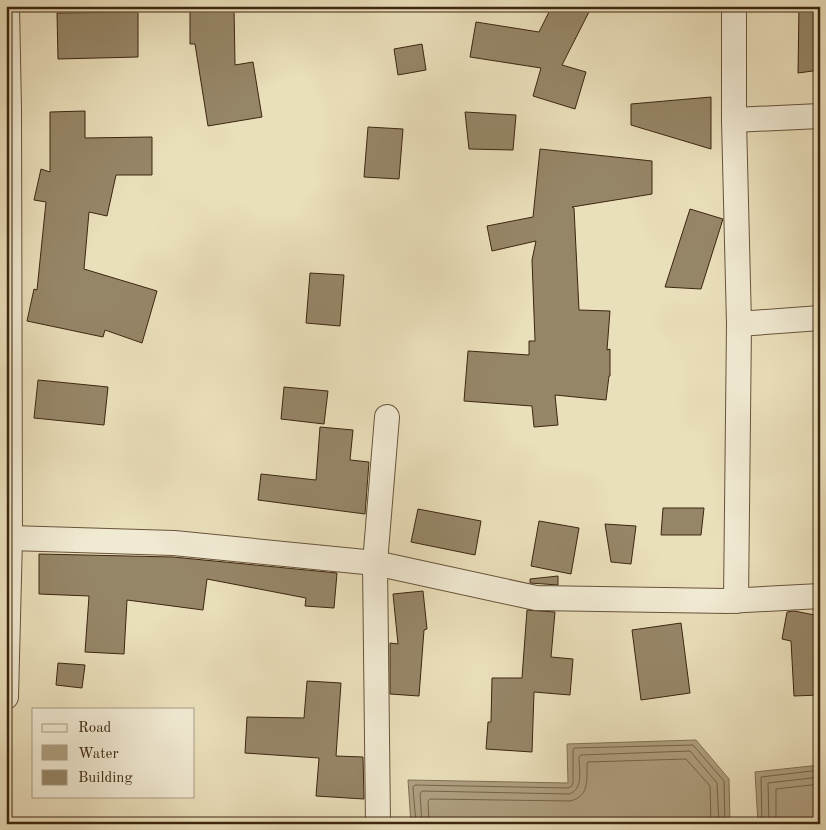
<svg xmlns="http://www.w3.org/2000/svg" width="826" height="830" font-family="'Old Standard TT',serif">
  <rect width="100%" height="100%" fill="#eadfbb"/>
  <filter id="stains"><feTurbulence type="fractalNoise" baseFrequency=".004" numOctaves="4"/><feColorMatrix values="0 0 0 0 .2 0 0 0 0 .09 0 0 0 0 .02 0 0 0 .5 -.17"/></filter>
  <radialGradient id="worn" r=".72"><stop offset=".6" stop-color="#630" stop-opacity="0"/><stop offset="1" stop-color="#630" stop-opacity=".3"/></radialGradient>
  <!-- water -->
  <g fill="#afa081" stroke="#816f53">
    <polygon points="696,740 729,779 730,824 411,824 408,780 568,783 567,744"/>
    <polygon points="820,765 820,824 758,824 755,772"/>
  </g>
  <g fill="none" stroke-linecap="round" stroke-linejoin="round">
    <!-- shore -->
    <g stroke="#766348" stroke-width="1">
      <polyline points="416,824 413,787 415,785 568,788 572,786 573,782 573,751 574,748 693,745 724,781 725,824"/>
      <path d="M422 824 420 794 422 791 569 794C584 789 579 770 579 757L581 755 690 751 717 783 719 824"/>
      <path d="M429 824 428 801 430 799 570 801C589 797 587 780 587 764L588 762 686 759 710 786 711 824"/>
      <polyline points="762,824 761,777 820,770"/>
      <polyline points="769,824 768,783 820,777"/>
      <polyline points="776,824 776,789 820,784"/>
    </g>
  </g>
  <!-- building -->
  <g fill="#968668" stroke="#3c260f">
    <polygon points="190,6 234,6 235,65 253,62 262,117 208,126 195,44 190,44"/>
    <polygon points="552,6 592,6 562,65 586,72 575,109 533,96 541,68 470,57 476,22 539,32"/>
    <polygon points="799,6 820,6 820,70 798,73"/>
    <polygon points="138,12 138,57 58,59 57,13"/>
    <polygon points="422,44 426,70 398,75 394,49"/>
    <polygon points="711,97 711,149 631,125 631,104"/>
    <polygon points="85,111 85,138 152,137 152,175 116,175 107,216 89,212 84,269 157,291 142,343 105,330 103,337 27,321 34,289 37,290 46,202 34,200 41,169 50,172 50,112"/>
    <polygon points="465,112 516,115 513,150 469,149"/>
    <polygon points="368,127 403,129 399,179 364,177"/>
    <polygon points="540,149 652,161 652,194 572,207 574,208 579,310 610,311 607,350 610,349 610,376 609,376 606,400 555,395 558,425 534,427 532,406 464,401 468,351 529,355 529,341 535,341 532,260 536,241 492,251 487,226 533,217"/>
    <polygon points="690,209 723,219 701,289 665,287"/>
    <polygon points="310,273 344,275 340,326 306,323"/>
    <polygon points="38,380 108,387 104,425 34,418"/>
    <polygon points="284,387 328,391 324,424 281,419"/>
    <polygon points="320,427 353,430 350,460 369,462 365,514 258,500 261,474 316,480"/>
    <polygon points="663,508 704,508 701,535 661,535"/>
    <polygon points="418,509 481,521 475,555 411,542"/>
    <polygon points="539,521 579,528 571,574 531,566"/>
    <polygon points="605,524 636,526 631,564 611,562"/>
    <polygon points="39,554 173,557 337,573 334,608 305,606 306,598 207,579 203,610 127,600 124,654 85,652 89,596 39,594"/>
    <polygon points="558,576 558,585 530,583 530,579"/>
    <polygon points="423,591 427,629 424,630 419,696 390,694 390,643 398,644 393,594"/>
    <polygon points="527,610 555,612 551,657 573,659 570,695 534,692 532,752 486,749 488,722 491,722 492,678 522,678"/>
    <polygon points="794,611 820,616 820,695 794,696 791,641 782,639 787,612"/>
    <polygon points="681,623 690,693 641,700 632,630"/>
    <polygon points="58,663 85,665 82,688 56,685"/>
    <polygon points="307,681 341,683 336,756 363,757 364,799 316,796 319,758 245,753 247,717 304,718"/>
  </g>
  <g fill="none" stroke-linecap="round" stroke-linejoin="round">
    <!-- minor casing -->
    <g stroke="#68543a" stroke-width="26">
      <g id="minor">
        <polyline points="734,6 734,120 739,324 736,601"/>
        <polyline points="734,120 820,116"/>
        <polyline points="739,324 820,318"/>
        <polyline points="10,538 174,543 375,563 536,598 727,601 820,596"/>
        <polyline points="6,697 10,538 9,110 7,6"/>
        <polyline points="378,824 375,563 387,417"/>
      </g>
    </g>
    <!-- minor -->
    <use href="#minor" stroke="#f1ead3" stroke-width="24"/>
  </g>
  <!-- margin -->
  <rect width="826" height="830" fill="none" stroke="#eadfbb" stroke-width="25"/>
  <rect x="8" y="8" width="811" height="815" fill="none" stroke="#3c260f" stroke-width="2.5"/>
  <rect x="12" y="12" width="801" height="805" fill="none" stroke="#3c260f"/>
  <!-- legend -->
  <rect x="32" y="708" width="162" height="90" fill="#f1ead3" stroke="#a99c85"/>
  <rect x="42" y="724" width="25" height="8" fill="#f1ead3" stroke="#a99c85"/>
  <text x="78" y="732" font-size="15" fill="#3c260f">Road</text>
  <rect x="42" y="745" width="25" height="15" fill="#afa081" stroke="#a99c85"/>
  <text x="78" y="758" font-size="15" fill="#3c260f">Water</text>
  <rect x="42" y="770" width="25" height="15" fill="#968668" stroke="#a99c85"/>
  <text x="78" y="782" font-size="15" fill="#3c260f">Building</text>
  <rect width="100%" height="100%" filter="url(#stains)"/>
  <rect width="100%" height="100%" fill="url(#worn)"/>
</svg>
